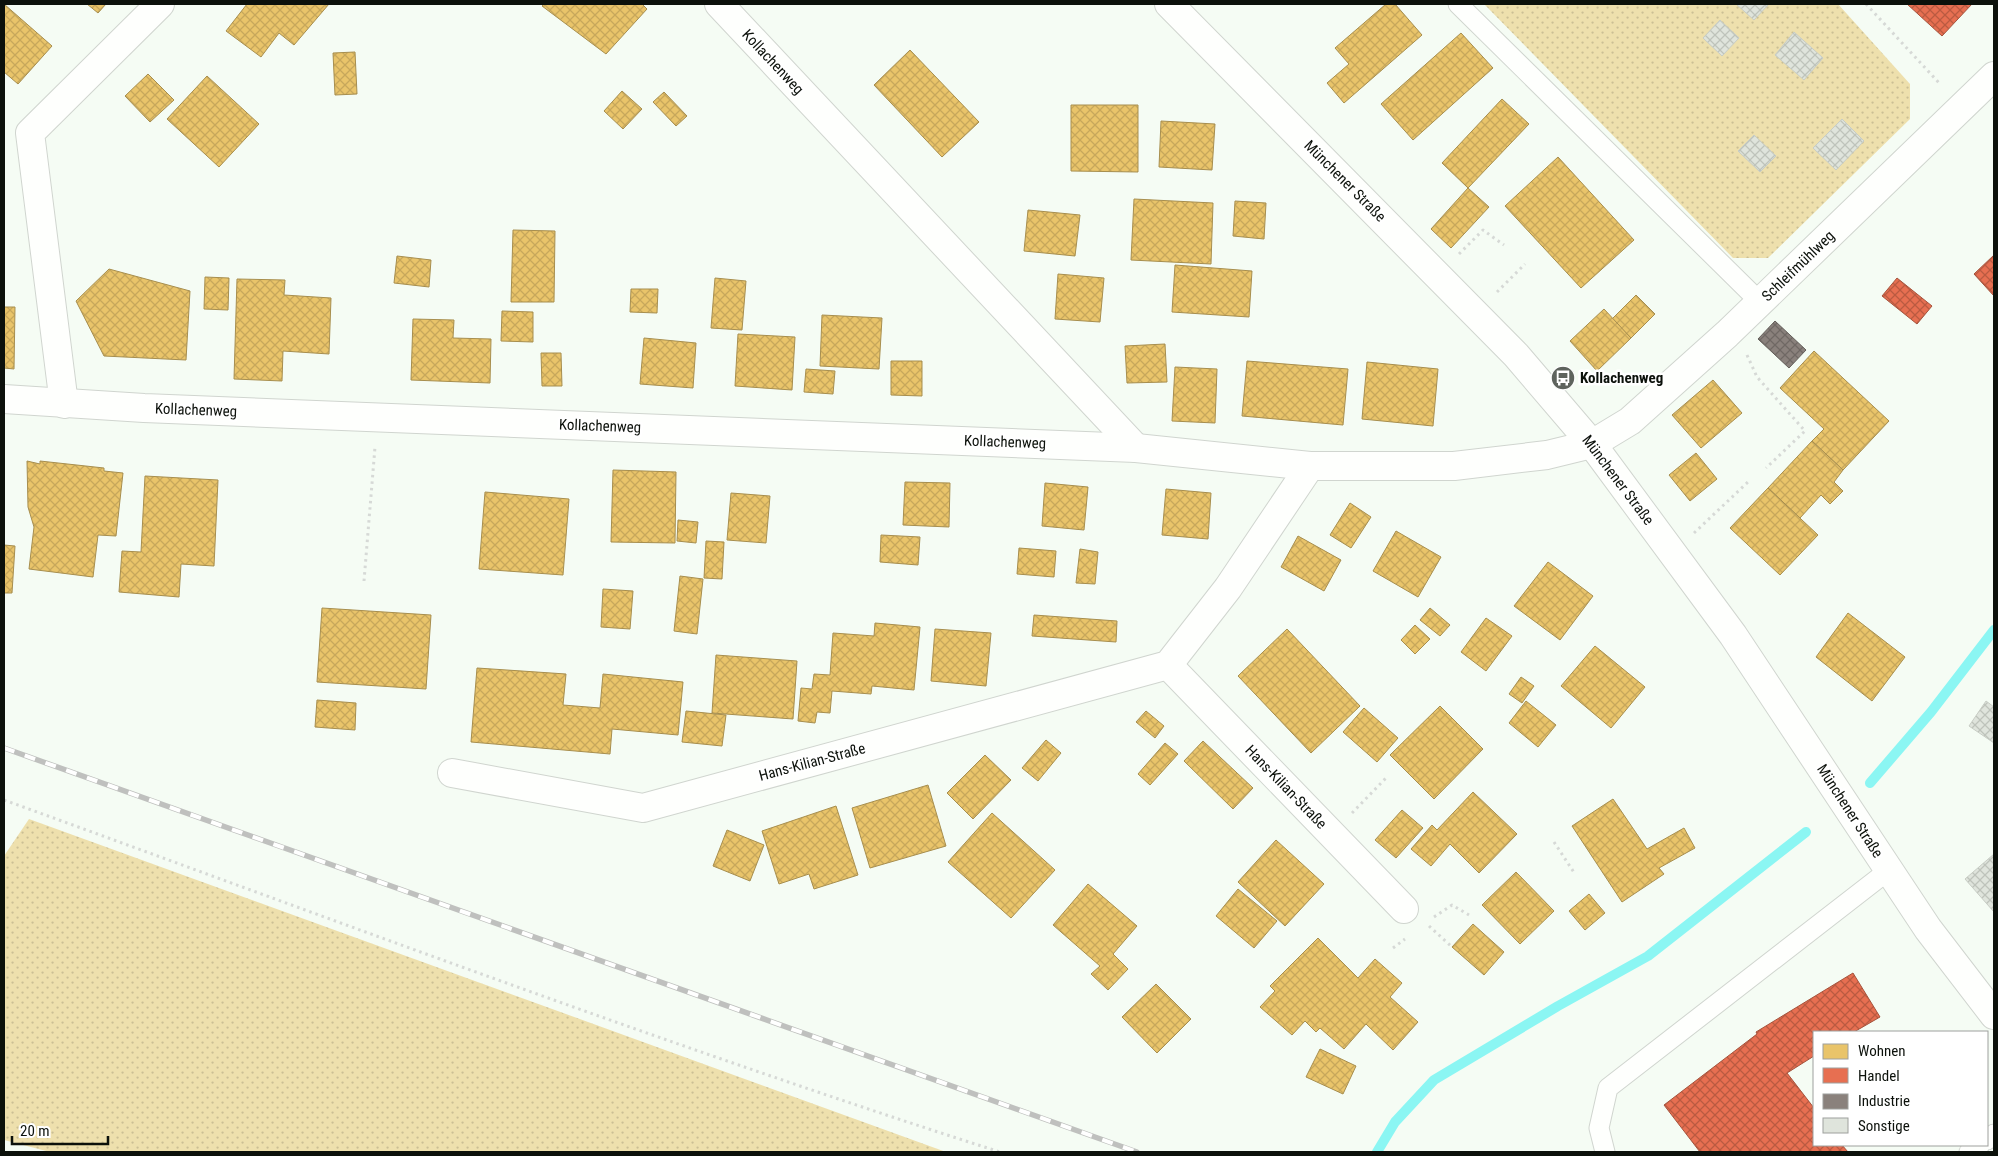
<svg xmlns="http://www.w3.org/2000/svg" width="1998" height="1156" font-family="'Roboto Condensed',sans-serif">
  <defs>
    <pattern id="garden-dots" width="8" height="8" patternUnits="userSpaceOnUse" patternTransform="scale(1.25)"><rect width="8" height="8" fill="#eee0ad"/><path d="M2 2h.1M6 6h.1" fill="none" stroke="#cbbf94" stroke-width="1.8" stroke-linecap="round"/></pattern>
    <pattern id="homes-cross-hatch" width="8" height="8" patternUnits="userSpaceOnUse" patternTransform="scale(1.25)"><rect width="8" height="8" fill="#e9c46a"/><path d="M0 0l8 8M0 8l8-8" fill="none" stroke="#c7a75b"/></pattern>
    <pattern id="shops-cross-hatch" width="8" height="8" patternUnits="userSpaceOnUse" patternTransform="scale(1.25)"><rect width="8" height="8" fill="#e76f51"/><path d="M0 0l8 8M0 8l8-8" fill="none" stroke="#ba5a41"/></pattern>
    <pattern id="industry-cross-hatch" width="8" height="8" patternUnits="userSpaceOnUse" patternTransform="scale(1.25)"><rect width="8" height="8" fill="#8a817c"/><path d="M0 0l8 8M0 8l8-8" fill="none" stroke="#6f6864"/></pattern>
    <pattern id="building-cross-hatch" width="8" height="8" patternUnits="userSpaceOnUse" patternTransform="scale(1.25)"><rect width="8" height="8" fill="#dfe4dc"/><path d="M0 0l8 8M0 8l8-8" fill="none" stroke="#bec3bb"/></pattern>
  </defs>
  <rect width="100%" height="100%" fill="#f5fcf4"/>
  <!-- garden -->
  <g fill="url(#garden-dots)">
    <polygon points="1484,4 1838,4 1910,84 1910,119 1768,258 1733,258"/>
    <polygon points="29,819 946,1152 50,1152 4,1140 4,856"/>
  </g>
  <!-- homes -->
  <g fill="url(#homes-cross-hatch)" stroke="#a78e4e">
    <polygon points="4,4 52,46 18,84 4,72"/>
    <polygon points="87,4 106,4 98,13"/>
    <polygon points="247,4 246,4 329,4 294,45 279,33 261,57 226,31"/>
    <polygon points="544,4 642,4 647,9 606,54 542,6"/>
    <polygon points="1386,4 1395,4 1422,35 1344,103 1327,83 1349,64 1335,48"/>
    <polygon points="1461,33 1493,68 1413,140 1381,104"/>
    <polygon points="910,50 979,122 942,157 874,85"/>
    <polygon points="355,52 357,94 335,95 333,53"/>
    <polygon points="148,74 174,100 150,122 125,96"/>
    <polygon points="207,76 259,124 219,167 167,119"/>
    <polygon points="622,91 642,109 623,129 604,111"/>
    <polygon points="664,92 687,116 676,126 653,102"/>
    <polygon points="1502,99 1529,124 1468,188 1442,163"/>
    <polygon points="1071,105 1138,105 1138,172 1071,171"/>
    <polygon points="1161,121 1215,124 1212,170 1159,167"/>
    <polygon points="1558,157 1634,240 1581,288 1505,206"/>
    <polygon points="1468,188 1489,207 1451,248 1431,229"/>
    <polygon points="1134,199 1213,203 1211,264 1131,260"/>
    <polygon points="1235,201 1266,203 1264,239 1233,236"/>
    <polygon points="1028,210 1080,215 1075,256 1024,251"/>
    <polygon points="513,230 555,231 554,302 511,302"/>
    <polygon points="397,256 431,260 429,287 394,283"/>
    <polygon points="1175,265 1252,271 1249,317 1172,312"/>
    <polygon points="109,269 190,291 186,360 104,356 76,301"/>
    <polygon points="1058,274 1104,278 1100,322 1055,319"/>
    <polygon points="205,277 229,278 228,310 204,309"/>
    <polygon points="715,278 746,281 742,330 711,328"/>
    <polygon points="237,279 285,280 284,295 331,298 329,354 283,351 282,381 234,379"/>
    <polygon points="631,289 658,289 657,313 630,312"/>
    <polygon points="1636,295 1655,314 1631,338 1612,319"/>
    <polygon points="4,307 15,307 14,369 4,368"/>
    <polygon points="1604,309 1631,338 1597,371 1570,341"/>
    <polygon points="502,311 533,312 533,342 501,341"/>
    <polygon points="822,315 882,318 879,369 820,366"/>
    <polygon points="413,319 454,320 453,338 491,339 490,383 411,380"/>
    <polygon points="738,334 795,337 792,390 735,386"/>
    <polygon points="644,338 696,343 693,388 640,384"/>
    <polygon points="1165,344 1167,382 1127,383 1125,346"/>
    <polygon points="1814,351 1889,421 1843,470 1812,441 1824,429 1780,388"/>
    <polygon points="541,353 561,353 562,386 542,386"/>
    <polygon points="891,361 922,361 922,396 891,395"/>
    <polygon points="1247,361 1348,369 1343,425 1242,416"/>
    <polygon points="1367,362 1438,369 1433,426 1362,419"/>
    <polygon points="1175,367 1217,369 1215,423 1172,421"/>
    <polygon points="806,369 835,371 833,394 804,392"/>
    <polygon points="1713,380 1742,413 1701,448 1672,415"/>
    <polygon points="1812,441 1843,470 1834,482 1843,491 1830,504 1821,495 1800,518 1768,488"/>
    <polygon points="1696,453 1717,479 1690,501 1669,475"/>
    <polygon points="27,461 40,464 40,461 104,468 104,471 123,473 116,536 98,535 93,577 29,569 34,527 28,507"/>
    <polygon points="613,470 676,472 675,543 611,542"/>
    <polygon points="145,476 218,480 214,566 181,564 179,597 119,592 122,551 141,552"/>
    <polygon points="905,482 950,483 949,527 903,525"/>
    <polygon points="1045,483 1088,487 1084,530 1042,526"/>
    <polygon points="1768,488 1818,535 1780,575 1730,528"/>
    <polygon points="1166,489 1211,493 1208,539 1162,535"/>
    <polygon points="485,492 569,499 563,575 479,569"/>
    <polygon points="731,493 770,496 766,543 727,540"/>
    <polygon points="1350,503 1371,517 1351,548 1330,535"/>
    <polygon points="678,520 698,522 696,543 677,541"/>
    <polygon points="1396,531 1441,557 1418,597 1373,571"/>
    <polygon points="881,535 920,537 918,565 880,562"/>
    <polygon points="1298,536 1341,560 1324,591 1281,567"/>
    <polygon points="706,541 724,542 722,579 704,578"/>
    <polygon points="4,545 15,546 12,593 4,593"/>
    <polygon points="1019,548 1056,551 1054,577 1017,574"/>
    <polygon points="1080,549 1098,552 1095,584 1076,583"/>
    <polygon points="1548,562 1593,596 1560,640 1514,606"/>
    <polygon points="680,576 703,579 697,634 674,631"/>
    <polygon points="603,589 633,591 630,629 601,627"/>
    <polygon points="322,608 431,615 426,689 317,682"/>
    <polygon points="1430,608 1450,625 1440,636 1420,620"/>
    <polygon points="1848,613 1905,657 1872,701 1816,657"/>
    <polygon points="1034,615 1117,621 1116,642 1032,636"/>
    <polygon points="1486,618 1512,636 1486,671 1461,652"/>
    <polygon points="875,623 920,627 914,690 872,686 871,694 832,691 830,713 817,712 815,723 798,721 801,688 812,689 814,674 830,675 833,633 874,636"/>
    <polygon points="1415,625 1430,639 1415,654 1401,640"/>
    <polygon points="935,629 991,633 986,686 931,681"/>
    <polygon points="1287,629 1360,706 1311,753 1238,676"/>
    <polygon points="1595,646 1645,687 1611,728 1561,686"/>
    <polygon points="716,655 797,661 793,719 712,713"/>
    <polygon points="477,668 566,674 563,705 600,708 603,674 683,682 678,735 612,729 610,754 471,742"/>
    <polygon points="1521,677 1534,686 1522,703 1509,694"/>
    <polygon points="317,700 356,703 355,730 315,727"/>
    <polygon points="1526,701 1556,725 1538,747 1509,723"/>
    <polygon points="1440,706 1483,749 1434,799 1390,755"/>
    <polygon points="1364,708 1398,738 1377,762 1343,732"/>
    <polygon points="686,711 726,715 722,746 682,742"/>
    <polygon points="1146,711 1164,726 1155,738 1136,722"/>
    <polygon points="1046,740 1061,753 1038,781 1022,768"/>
    <polygon points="1203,741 1253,788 1233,809 1184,761"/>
    <polygon points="1165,743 1178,754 1150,785 1138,774"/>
    <polygon points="985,755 1011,780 973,819 947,793"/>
    <polygon points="928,785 946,846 870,868 852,808"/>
    <polygon points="1473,792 1517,834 1479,873 1450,844 1431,866 1411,849 1432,825 1437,830"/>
    <polygon points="1613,799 1647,849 1684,828 1695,848 1659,868 1664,874 1622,902 1572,826"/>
    <polygon points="836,806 858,875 814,889 809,874 779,884 762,831"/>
    <polygon points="1402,810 1423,828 1396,858 1375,840"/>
    <polygon points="992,813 1055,870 1011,918 948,862"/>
    <polygon points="727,830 764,845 750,881 713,866"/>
    <polygon points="1276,840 1324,884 1285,926 1238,882"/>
    <polygon points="1516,872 1554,911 1520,944 1482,905"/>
    <polygon points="1088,884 1137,926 1113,954 1128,969 1108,990 1091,974 1100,966 1053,925"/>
    <polygon points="1238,889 1277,921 1254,948 1216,916"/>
    <polygon points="1589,894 1605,913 1585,930 1569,911"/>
    <polygon points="1473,924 1504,952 1484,975 1452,947"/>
    <polygon points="1318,938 1358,978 1375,959 1402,983 1390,997 1418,1022 1393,1050 1366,1024 1344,1049 1320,1028 1316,1032 1305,1021 1292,1035 1260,1007 1275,991 1270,986"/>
    <polygon points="1156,984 1191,1019 1157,1053 1122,1017"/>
    <polygon points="1320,1049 1356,1066 1343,1094 1306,1077"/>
  </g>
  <!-- shops -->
  <g fill="url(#shops-cross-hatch)" stroke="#a5533c">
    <polygon points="1907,4 1972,4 1942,36"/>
    <polygon points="1994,255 1994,296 1974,274"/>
    <polygon points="1897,278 1932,306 1917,324 1882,296"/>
    <polygon points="1853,973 1880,1017 1854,1032 1814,1032 1814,1056 1787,1073 1814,1108 1814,1145 1842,1145 1848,1152 1700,1152 1664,1105 1757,1034 1756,1032"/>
  </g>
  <!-- industry -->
  <polygon fill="url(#industry-cross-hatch)" stroke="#645f5a" points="1775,321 1806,350 1789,368 1758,339"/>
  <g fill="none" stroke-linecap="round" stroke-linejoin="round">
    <!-- stream -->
    <g stroke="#8bf6f3" stroke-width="10">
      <polyline points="1870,783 1931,712 1994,630"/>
      <polyline points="1377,1152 1395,1122 1434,1080 1558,1006 1648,956 1806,832"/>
    </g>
  </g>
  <!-- building -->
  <g fill="url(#building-cross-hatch)" stroke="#c8cdc5">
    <polygon points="1736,4 1769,4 1754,20"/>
    <polygon points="1720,20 1739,38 1722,56 1703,38"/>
    <polygon points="1794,32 1823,58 1804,80 1775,55"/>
    <polygon points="1842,119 1864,141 1836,170 1813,148"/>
    <polygon points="1754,135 1776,156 1760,172 1738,151"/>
    <polygon points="1986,701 1994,707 1994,743 1969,726"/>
    <polygon points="1994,854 1994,912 1965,879"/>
  </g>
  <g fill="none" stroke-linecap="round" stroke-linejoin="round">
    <!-- lane casing -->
    <g stroke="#d0d5cf" stroke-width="21">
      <g id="lane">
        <polyline points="1458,4 1760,302"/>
        <polyline points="1987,1140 1994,1134"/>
        <polyline points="1605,1152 1599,1128 1608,1088 1889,870"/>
        <polyline points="1969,1152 1980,1145"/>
      </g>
    </g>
    <!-- street casing -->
    <g stroke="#d0d5cf" stroke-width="30">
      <g id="street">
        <polyline points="719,4 1136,448"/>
        <polyline points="4,399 144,408 1136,448 1310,466 1454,466 1547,455 1592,444 1630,421 1727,334 1994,76"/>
        <polyline points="64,404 30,133 160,4"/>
        <polyline points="1168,665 1404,909"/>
        <polyline points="452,773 643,808 1168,665 1228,588 1310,466"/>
      </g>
    </g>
    <!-- secondary casing -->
    <g stroke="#d0d5cf" stroke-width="30">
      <polyline id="secondary" points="1169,4 1516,355 1592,444 1733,635 1928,929 1994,1015"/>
    </g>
    <!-- path -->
    <g stroke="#d6d9d6" stroke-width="3" stroke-dasharray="2.5 4" stroke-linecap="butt">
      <polyline points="1866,4 1941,85"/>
      <polyline points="1459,254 1483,230 1504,245"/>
      <polyline points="1497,292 1525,264"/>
      <polyline points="1747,355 1757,377 1805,431 1766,468"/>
      <polyline points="1694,533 1748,482"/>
      <polyline points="364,581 375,447"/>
      <path d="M4 800C335 920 665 1045 1000 1152"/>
      <polyline points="1352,813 1386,778"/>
      <polyline points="1554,842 1575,874"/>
      <polyline points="1434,917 1452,905 1469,915"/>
      <polyline points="1429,926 1452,947"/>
      <polyline points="1393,948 1405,939"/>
    </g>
    <!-- lane -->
    <use href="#lane" stroke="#fefffd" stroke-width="19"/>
    <!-- street -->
    <use href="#street" stroke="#fefffd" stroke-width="28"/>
    <!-- secondary -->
    <use href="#secondary" stroke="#fefffd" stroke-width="28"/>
    <!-- rail casing -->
    <g stroke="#bfc0be" stroke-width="5.5">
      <polyline id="rail" points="4,748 1137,1152"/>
    </g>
    <!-- rail -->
    <use href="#rail" stroke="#fff" stroke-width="4" stroke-dasharray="11" stroke-linecap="butt"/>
  </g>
  <!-- icons -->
  <defs>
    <g id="bus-disc" transform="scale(1.25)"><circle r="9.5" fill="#5e635d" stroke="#fff"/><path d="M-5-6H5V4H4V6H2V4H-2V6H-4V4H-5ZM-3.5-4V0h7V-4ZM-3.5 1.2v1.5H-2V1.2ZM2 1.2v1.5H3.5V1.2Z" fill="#fff"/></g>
  </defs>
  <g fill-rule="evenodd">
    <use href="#bus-disc" x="1563" y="378"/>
  </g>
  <g text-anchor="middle" stroke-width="5" stroke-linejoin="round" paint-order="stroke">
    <!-- street labels -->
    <g font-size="15" fill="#0c110b" stroke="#fff">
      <text transform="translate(773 62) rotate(47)" y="5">Kollachenweg</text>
      <text transform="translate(1345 181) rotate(45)" y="5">Münchener Straße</text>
      <text transform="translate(1798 266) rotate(-44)" y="5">Schleifmühlweg</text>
      <text transform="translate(196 410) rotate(2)" y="5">Kollachenweg</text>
      <text transform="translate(600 426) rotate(2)" y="5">Kollachenweg</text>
      <text transform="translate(1005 442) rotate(2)" y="5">Kollachenweg</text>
      <text transform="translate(1618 480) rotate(53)" y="5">Münchener Straße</text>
      <text transform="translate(812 762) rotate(-15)" y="5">Hans-Kilian-Straße</text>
      <text transform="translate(1286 787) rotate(46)" y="5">Hans-Kilian-Straße</text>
      <text transform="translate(1850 811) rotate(57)" y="5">Münchener Straße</text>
    </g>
    <!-- poi labels -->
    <g font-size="15" font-weight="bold" fill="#0c110b" stroke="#fff" text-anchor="start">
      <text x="1580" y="383">Kollachenweg</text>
    </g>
  </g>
  <!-- border -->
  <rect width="1998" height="1156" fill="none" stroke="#0c110b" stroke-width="10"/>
  <!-- legend -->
  <rect x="1813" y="1031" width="175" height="115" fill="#ffffff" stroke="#9ea09d"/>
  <rect x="1823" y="1044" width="25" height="15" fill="#e9c46a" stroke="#9ea09d"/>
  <text x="1858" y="1056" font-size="15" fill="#0c110b">Wohnen</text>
  <rect x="1823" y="1068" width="25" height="15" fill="#e76f51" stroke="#9ea09d"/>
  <text x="1858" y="1081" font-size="15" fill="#0c110b">Handel</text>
  <rect x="1823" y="1094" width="25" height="15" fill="#8a817c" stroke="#9ea09d"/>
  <text x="1858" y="1106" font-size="15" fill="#0c110b">Industrie</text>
  <rect x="1823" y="1118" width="25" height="15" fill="#dfe4dc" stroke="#9ea09d"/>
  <text x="1858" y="1131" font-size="15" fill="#0c110b">Sonstige</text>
  <!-- scale -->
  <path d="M12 1136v8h96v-8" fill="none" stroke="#0c110b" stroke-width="2.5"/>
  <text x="20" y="1136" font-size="15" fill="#0c110b" stroke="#ffffff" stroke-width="4" paint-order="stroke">20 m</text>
</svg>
